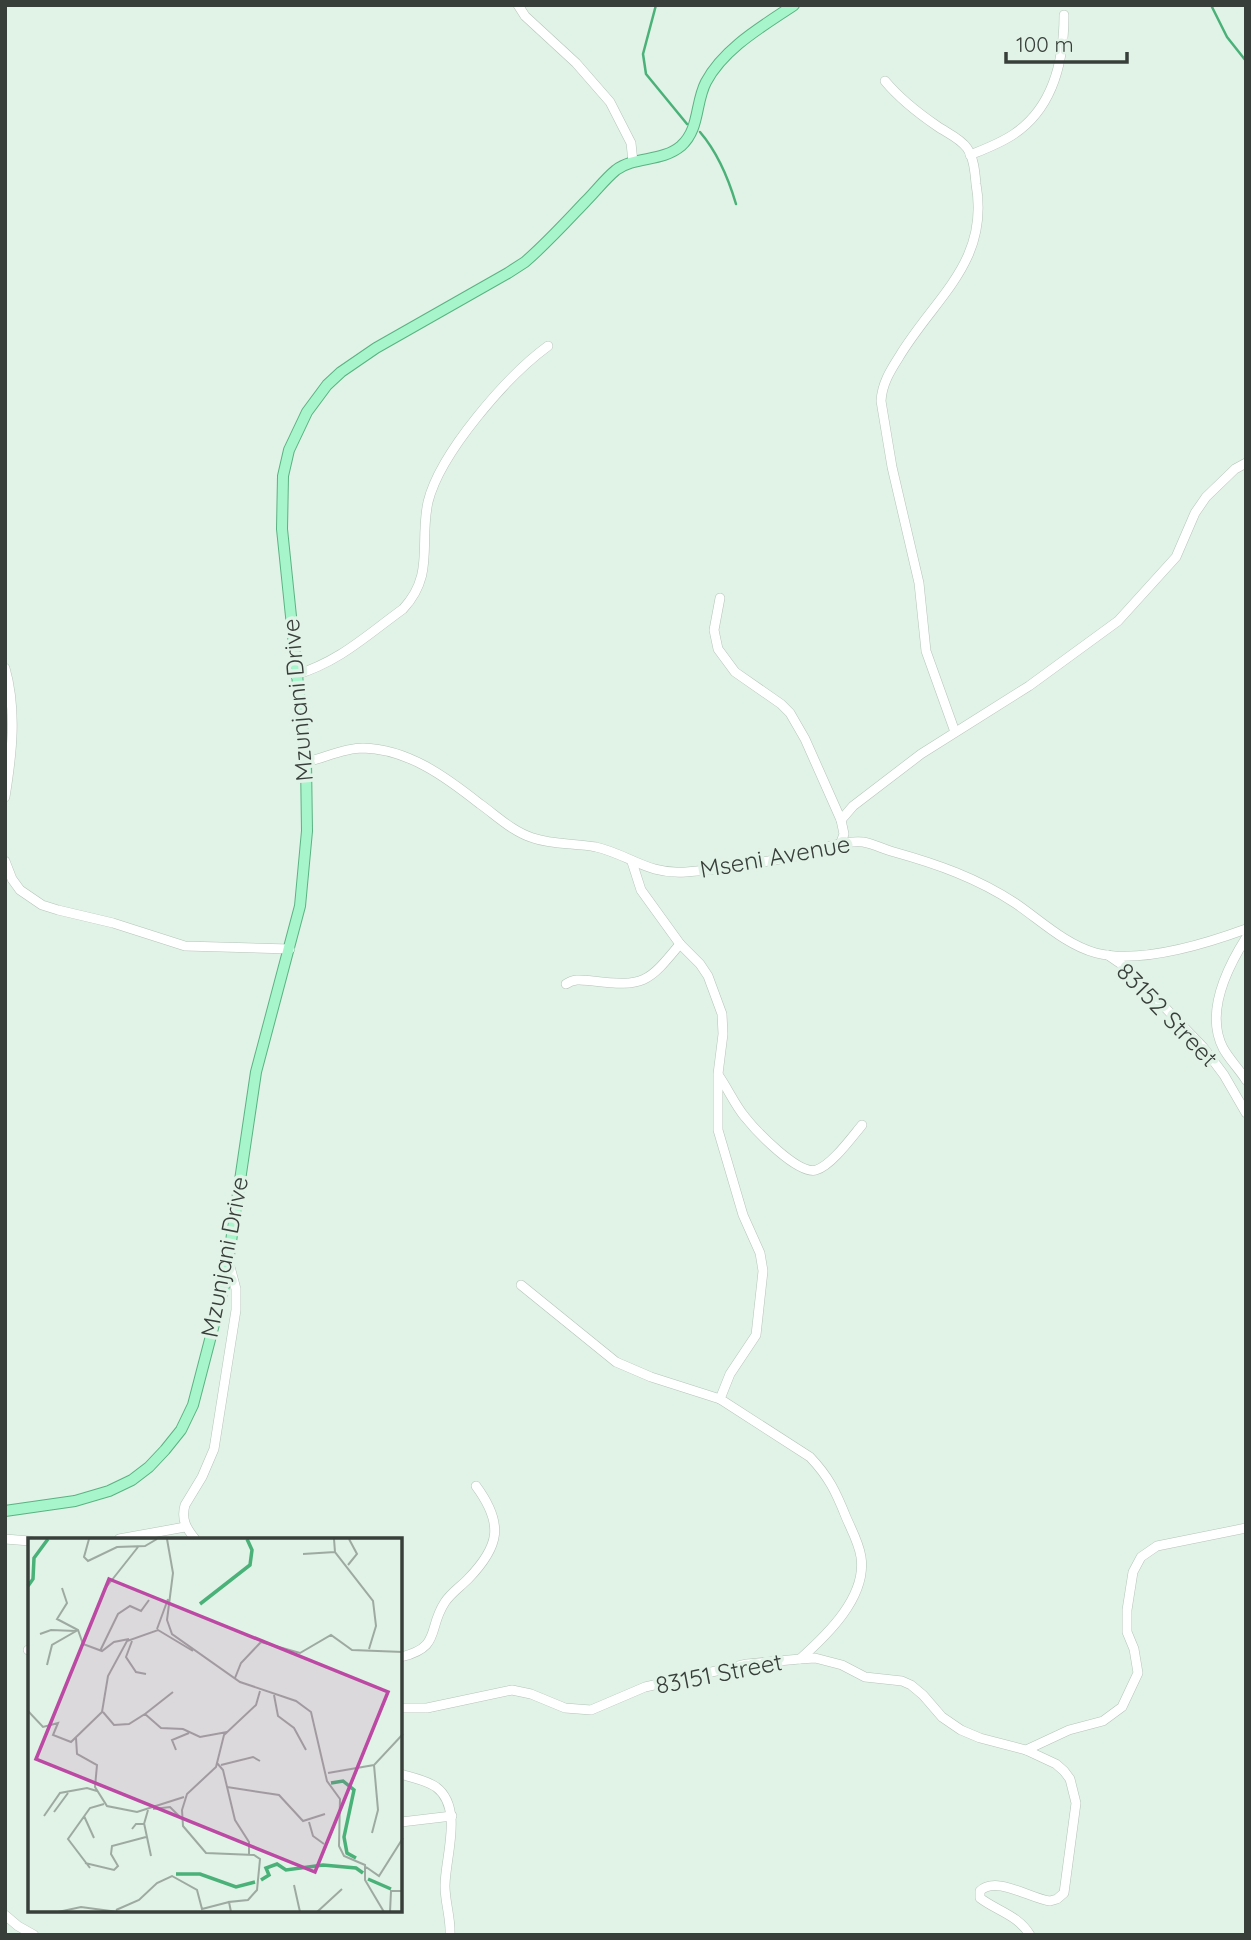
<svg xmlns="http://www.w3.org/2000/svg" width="1251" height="1940" font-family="Quicksand,sans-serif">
  <rect width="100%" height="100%" fill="#e1f2e6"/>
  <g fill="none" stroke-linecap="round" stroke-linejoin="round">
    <!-- stream -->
    <g stroke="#4ab179" stroke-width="2.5">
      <polyline points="656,5 643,54 646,74 687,124"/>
      <polyline points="1211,5 1227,37 1246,61"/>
      <path d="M700 132C718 153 728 177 736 204"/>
    </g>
    <!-- minor casing -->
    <g stroke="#b4c4b9" stroke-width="10">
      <g id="minor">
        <polyline points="518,5 525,16 576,63 610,102 631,143 633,162"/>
        <path d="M885 81C900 99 918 113 937 126 947 133 960 138 967 148 974 158 975 173 976 184 990 262 935 297 899 357 890 371 882 384 881 401L892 467 919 583 926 651 955 732"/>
        <path d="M970 155C985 149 1001 143 1014 134 1054 107 1064 60 1064 15"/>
        <polyline points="720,598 714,630 718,649 735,672 781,704 790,713 805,739 841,820"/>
        <path d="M5 668C17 710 12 754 5 797"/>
        <path d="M295 675C339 662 367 635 403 609 435 575 419 543 428 502 440 453 507 376 548 346"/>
        <path d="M306 762C324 758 344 748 363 748 408 749 446 777 480 804 497 816 513 832 533 838 553 845 575 843 596 847 630 855 648 875 686 872 723 869 760 863 796 856 817 851 842 840 863 842 874 844 883 849 894 852 937 864 977 878 1015 903 1040 920 1066 945 1096 953 1139 964 1205 944 1246 929"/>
        <polyline points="840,845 844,834 841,820 853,806 921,754 1029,686 1118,621 1176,557 1195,513 1206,497 1235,469 1246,463"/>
        <polyline points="5,861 12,879 20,890 42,905 58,910 113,923 185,946 290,949"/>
        <path d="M632 862 641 890 680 944 700 964 708 976 722 1014 723 1034 718 1074V1130L743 1215 760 1253 763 1271 756 1335 730 1374 720 1399 810 1457C829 1477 836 1492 846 1517 851 1529 859 1543 861 1557 867 1597 827 1635 800 1659"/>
        <path d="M1246 938C1227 968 1205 1013 1223 1048 1229 1059 1239 1069 1246 1080"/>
        <polyline points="1108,955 1127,968 1203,1047 1224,1075 1246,1113"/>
        <path d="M566 984C575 978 582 980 593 981 644 987 648 983 680 944"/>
        <path d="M719 1076C728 1089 735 1105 745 1117 756 1131 798 1175 816 1170 831 1166 852 1137 862 1125"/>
        <polyline points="521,1285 616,1362 651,1377 720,1399"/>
        <polyline points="5,1539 30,1541"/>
        <polyline points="119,1539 185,1527"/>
        <path d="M195 1539C186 1528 181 1519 185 1505L202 1477 214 1449 236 1310V1289L229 1263"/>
        <polyline points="28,1650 30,1651"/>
        <path d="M401 1657C442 1647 427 1629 445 1602 451 1593 460 1587 468 1579 500 1546 504 1524 476 1486"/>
        <path d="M401 1708H427L512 1690 531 1694 565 1708 591 1710 645 1687 747 1664 800 1659 815 1658 842 1665 865 1677 902 1681 911 1685 923 1695 942 1717 961 1730 980 1738 1026 1750 1056 1764 1064 1771 1070 1779 1076 1803 1064 1893 1057 1899 1050 1901C1031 1899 996 1875 980 1891V1898C997 1911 1018 1915 1030 1935"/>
        <polyline points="1026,1750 1069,1730 1103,1721 1122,1707 1138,1673 1134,1649 1127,1632 1127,1610 1133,1572 1141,1557 1157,1546 1246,1528"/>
        <path d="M401 1774C412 1778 426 1780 436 1787 464 1808 445 1857 445 1886 445 1903 451 1918 450 1935"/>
        <polyline points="401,1822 452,1816"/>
        <polyline points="5,1915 18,1926 34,1935"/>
      </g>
    </g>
    <!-- major casing -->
    <g stroke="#5ab282" stroke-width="12">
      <path id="major" d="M5 1511 75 1501 109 1491 132 1480 149 1467 165 1450 181 1430 193 1405 225 1282 256 1072 300 906 307 831 306 762 282 529 283 476 289 450 307 412 327 385 341 372 376 348 508 273 525 262C547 243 566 222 586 201 596 191 605 179 616 170 635 156 662 162 681 146 700 129 695 103 706 82 724 48 763 26 794 5"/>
    </g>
    <!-- minor -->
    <use href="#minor" stroke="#fff" stroke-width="9"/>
    <!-- major -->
    <use href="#major" stroke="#a7f6cb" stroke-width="10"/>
  </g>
  <g text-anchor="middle" stroke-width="7" stroke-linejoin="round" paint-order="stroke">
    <!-- street labels -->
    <g font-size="24" fill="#383f3a" stroke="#e1f2e6">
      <text transform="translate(298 700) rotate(-95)" y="8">Mzunjani Drive</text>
      <text transform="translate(775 857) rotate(-10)" y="8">Mseni Avenue</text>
      <text transform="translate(1167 1015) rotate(46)" y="8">83152 Street</text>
      <text transform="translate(225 1257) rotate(-79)" y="8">Mzunjani Drive</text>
      <text transform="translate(719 1674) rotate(-11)" y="8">83151 Street</text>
    </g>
  </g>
  <!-- overview -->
  <g transform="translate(28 1538)">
    <rect width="374" height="374" fill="#e1f2e6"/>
    <path fill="none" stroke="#4ab179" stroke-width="3.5" d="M0 48 5 41 6 20 20 1M172 66 222 27 224 12 219 1M303 245 315 243 326 252 316 299 319 315 328 320M148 336H172L208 349 227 344M340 341 363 351M233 342 241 337 238 330 249 326 258 332 295 327 328 330 335 335"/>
    <path fill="none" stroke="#9daaa1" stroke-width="2" d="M61 1 56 19 60 23 89 9 117 8 129 1M139 1 145 35 139 82 144 96 212 144 268 163 283 174 299 243 312 261 311 308 316 318 337 327V342L356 374M306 1 307 14 345 63 348 88 341 111M275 16 307 14M320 27 329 16 321 1M34 50 39 65 29 81 50 92 55 106 74 113 86 104 101 101M76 52 110 9M129 91 140 61M12 96 23 92 48 93M104 103 98 119 108 134 118 136M72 113 90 76 102 68 113 73 121 62M19 127 24 107 50 92M207 140 213 125 233 104 272 115 303 97 324 112 375 114M246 157 250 178 266 190 278 212M0 173 15 189 30 185 25 197 43 204 74 174 80 138 99 103 130 92 165 113M75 174 86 187 101 186 117 176 133 190 155 191 172 199 199 194M117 176 145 154M48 200 49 216 69 227 67 249 79 268 109 274 156 259M148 212 144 202 161 195M189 225 195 232 207 282 221 304V316M193 227 225 219 232 223M300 235 346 227M199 249 251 257 275 283 297 276M125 271 142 269 152 279M26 274 40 255M16 278 32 255 59 250 69 253M56 278 66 300M281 284 285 298 296 306M116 285 123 318M104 291 108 286H116L120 272M344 295 350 272 346 227 375 196M57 325 86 332 90 328 83 316 84 308 118 299M338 329 351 338 375 300M62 330 40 301 62 270 76 266M266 347 272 374M88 372 111 362 129 345 144 338 169 352 174 371 201 364M30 374 53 369 90 374M203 374 201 364 220 362 229 352 232 321 226 317 178 315 155 288 154 272 159 256 188 229 196 197 228 167 232 153M289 374 314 351M362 374 363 353H375"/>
    <path fill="#bc49a3" fill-opacity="0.15" stroke="#bc49a3" stroke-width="3.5" d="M81 41 360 154 287 334 8 221Z"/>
    <rect width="374" height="374" fill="none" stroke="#383f3a" stroke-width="3.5"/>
  </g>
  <!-- border -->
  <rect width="1251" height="1940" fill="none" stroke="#383f3a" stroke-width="14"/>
  <!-- scale -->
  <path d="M1006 52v10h121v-10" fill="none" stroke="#383f3a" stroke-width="3.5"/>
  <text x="1016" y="52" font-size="21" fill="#383f3a" stroke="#e1f2e6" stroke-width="5" paint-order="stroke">100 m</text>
</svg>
